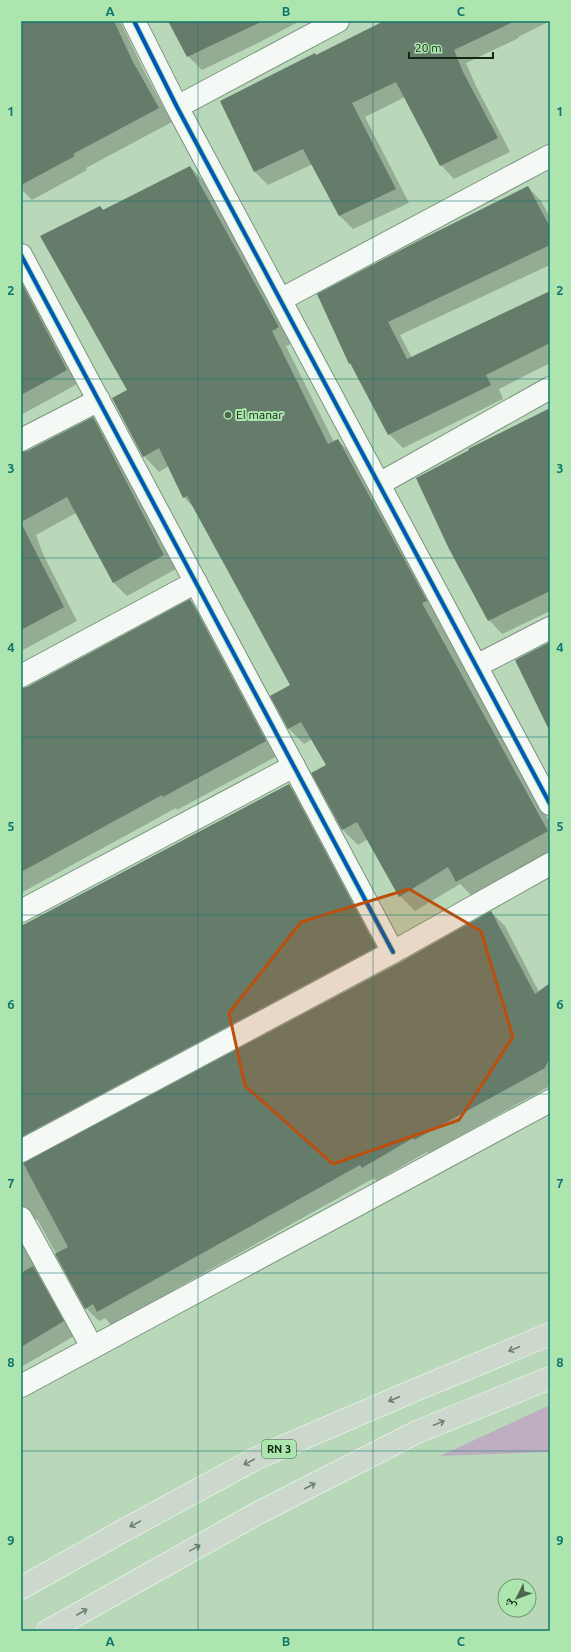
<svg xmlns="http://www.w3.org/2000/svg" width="571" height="1652" viewBox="0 0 571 1652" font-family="Ubuntu,'Noto Naskh Arabic',sans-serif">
  <rect width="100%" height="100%" fill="#b9d8ba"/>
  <path fill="#bfaec1" d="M 550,1405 L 550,1452 L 440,1456 Z"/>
  <path fill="#0003" d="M 21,21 L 120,21 L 146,75 L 172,122 L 86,168 L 87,170 L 32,200 L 21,189 Z
    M 169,21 L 300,21 L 258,43 L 202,70 L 188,56 Z
    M 386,21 L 550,21 L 518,37 L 519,38 L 466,63 L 476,86 L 510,152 L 454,179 L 441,165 L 405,97 L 365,117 L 409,203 L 353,229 L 340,216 L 313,164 L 268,185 L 255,172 L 221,102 Z
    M 190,167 L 205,182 L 293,343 L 286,346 L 334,442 L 338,440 L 353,456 L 441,616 L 437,618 L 550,823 L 550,853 L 472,896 L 460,884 L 415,911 L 400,896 L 368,839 L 358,845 L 343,830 L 313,773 L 327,766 L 312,739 L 304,744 L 289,729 L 272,696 L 292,686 L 193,507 L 184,497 L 169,466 L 159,472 L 144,456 L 129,391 L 100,207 L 104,210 Z
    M 528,187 L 541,201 L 550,217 L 550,265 L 400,335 L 412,358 L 550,292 L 550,363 L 499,389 L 503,399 L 403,448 L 389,434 L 353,366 L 318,295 Z
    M 21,269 L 79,383 L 21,415 Z
    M 550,408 L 550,611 L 502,634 L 489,620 Z
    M 93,418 L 107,432 L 176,569 L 127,596 L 113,582 L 76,513 L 36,535 L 43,554 L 77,621 L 21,651 L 21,453 L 27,452 Z
    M 190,600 L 204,614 L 279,755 L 177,810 L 176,808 L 21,893 L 21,689 L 27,688 Z
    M 289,785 L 303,799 L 389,961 L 21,1158 L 21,927 Z
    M 491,912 L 505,926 L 539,992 L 550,984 L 550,1086 L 429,1153 L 427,1152 L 376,1181 L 374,1178 L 111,1325 L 105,1318 L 99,1321 L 86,1308 L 37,1219 L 28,1221 L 76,1335 L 21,1367 L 21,1164 L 27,1163 L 399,964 Z"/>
  <path fill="#657c6b" d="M 21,21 L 114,21 L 132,60 L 159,108 L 73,154 L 75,156 L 21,185 Z
    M 168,21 L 263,21 L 187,57 Z
    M 384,21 L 515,21 L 454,50 L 463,72 L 498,138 L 440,166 L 396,82 L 352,103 L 396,189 L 339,216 L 303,149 L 254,172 L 220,101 L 315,53 L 316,55 Z
    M 190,166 L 279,327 L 272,331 L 328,444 L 338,439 L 427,601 L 422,603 L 548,831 L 456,882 L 448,867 L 399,897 L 357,822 L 342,830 L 311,773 L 326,765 L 301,722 L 288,729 L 270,696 L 290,685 L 187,496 L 183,498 L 159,448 L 143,457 L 112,398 L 127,390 L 40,236 L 100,206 L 103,210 Z
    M 528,186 L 550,227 L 550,245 L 388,322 L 407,359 L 550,291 L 550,343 L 486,375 L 491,385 L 388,435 L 350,363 L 349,364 L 317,294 L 418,241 Z
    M 21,282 L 67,370 L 21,395 Z
    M 550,408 L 550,591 L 488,621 L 449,549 L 416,478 L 469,450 L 468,449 Z
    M 93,417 L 164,555 L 113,583 L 67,497 L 21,522 L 21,452 L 27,451 Z
    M 21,523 L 64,607 L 21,630 Z
    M 190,599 L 266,741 L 163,797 L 162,795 L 21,872 L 21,688 L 27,687 Z
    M 550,642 L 550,732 L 515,660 Z
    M 289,784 L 376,947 L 21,1137 L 21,926 Z
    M 491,911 L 535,994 L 550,983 L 550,1057 L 545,1068 L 414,1140 L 413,1138 L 362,1168 L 360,1165 L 97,1312 L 93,1304 L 85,1309 L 55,1254 L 68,1247 L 23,1163 L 399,963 Z
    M 33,1266 L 64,1321 L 21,1347 L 21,1273 Z"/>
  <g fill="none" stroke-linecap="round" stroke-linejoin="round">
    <g stroke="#7c947e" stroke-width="24">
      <path id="minor" d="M 134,21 L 177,107 L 550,804
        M 177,107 L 338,21
        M 21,255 L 393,952
        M 280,300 L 550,156
        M 21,440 L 99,400
        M 379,484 L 550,388
        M 476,666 L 550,628
        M 21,676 L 196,582
        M 21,911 L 294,766
        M 21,1151 L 393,952 L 550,864
        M 21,1218 L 92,1347
        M 21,1386 L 550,1101"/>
    </g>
    <g stroke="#e0ede0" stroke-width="24">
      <path id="highway" d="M 21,1588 L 128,1528 L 257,1458 L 413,1391 L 550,1334
        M 48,1631 L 258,1513 L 417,1432 L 550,1378"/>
    </g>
    <use href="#minor" stroke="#f4f9f5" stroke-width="22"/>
    <use href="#highway" stroke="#cbd8cb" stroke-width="22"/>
    <g stroke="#ace5ae" stroke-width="6">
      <path id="cycleway" d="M 134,21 L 177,107 L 550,804
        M 21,255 L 393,952"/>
    </g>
    <use href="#cycleway" stroke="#0057b8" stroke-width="4"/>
  </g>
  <defs><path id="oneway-shaft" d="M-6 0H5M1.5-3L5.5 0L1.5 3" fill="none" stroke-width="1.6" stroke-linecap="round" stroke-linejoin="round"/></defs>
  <g stroke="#6e806e">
    <use href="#oneway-shaft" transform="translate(514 1349) rotate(158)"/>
    <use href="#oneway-shaft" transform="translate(394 1399) rotate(157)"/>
    <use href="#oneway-shaft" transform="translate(439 1423) rotate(-22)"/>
    <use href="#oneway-shaft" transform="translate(249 1462) rotate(152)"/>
    <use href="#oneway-shaft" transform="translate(310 1486) rotate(-27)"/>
    <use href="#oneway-shaft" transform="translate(135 1524) rotate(152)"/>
    <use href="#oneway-shaft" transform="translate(195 1548) rotate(-29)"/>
    <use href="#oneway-shaft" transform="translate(82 1612) rotate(-30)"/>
  </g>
  <path fill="#bd4f0d" fill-opacity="0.2" stroke="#bd4f0d" stroke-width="3" stroke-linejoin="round" d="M 409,889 L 481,931 L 513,1037 L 459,1120 L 333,1164 L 245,1086 L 229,1013 L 301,922 Z"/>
  <path fill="none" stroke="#0f766e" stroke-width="1" stroke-opacity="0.55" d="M 198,21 L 198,1631M 373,21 L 373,1631M 21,201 L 550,201M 21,379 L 550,379M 21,558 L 550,558M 21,737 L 550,737M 21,915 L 550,915M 21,1094 L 550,1094M 21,1273 L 550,1273M 21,1451 L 550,1451"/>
  <circle fill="#4c654d" stroke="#ace5ae" stroke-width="1.5" cx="228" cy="415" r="4"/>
  <g text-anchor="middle" stroke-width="4" stroke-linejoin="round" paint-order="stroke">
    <rect fill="#ace5ae" stroke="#406041" stroke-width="1" x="262" y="1440" width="34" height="18" rx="3"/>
    <g font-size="11" font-weight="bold" fill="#112712">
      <text x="279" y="1453">RN 3</text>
    </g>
    <g font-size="12" fill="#112712" stroke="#ace5ae" text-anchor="start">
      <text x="236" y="419">El manar</text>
    </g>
  </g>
  <rect width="571" height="1652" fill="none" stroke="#ace5ae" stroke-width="44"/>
  <g transform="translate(517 1598) rotate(228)"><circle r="19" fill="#ace5ae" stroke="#6e9970"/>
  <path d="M0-3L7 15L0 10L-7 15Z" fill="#4c654d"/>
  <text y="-6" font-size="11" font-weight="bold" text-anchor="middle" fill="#112712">ش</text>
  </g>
  <path d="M409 52v6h84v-6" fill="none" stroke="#112712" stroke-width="2"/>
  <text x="415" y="52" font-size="12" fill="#112712" stroke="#ace5ae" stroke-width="3" paint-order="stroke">20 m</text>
  <rect x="22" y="22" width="527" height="1608" fill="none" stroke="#0f766e" stroke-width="1.5"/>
  <g font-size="13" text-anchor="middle" font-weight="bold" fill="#0f766e">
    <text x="110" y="16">A</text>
    <text x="286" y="16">B</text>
    <text x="461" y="16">C</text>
    <text x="11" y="116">1</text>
    <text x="560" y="116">1</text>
    <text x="11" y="295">2</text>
    <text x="560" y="295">2</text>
    <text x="11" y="473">3</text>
    <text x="560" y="473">3</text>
    <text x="11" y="652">4</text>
    <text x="560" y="652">4</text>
    <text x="11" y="831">5</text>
    <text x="560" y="831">5</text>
    <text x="11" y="1009">6</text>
    <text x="560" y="1009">6</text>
    <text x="11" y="1188">7</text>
    <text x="560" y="1188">7</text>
    <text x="11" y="1367">8</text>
    <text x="560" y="1367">8</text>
    <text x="11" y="1545">9</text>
    <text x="560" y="1545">9</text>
    <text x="110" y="1646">A</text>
    <text x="286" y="1646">B</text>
    <text x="461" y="1646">C</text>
  </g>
</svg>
